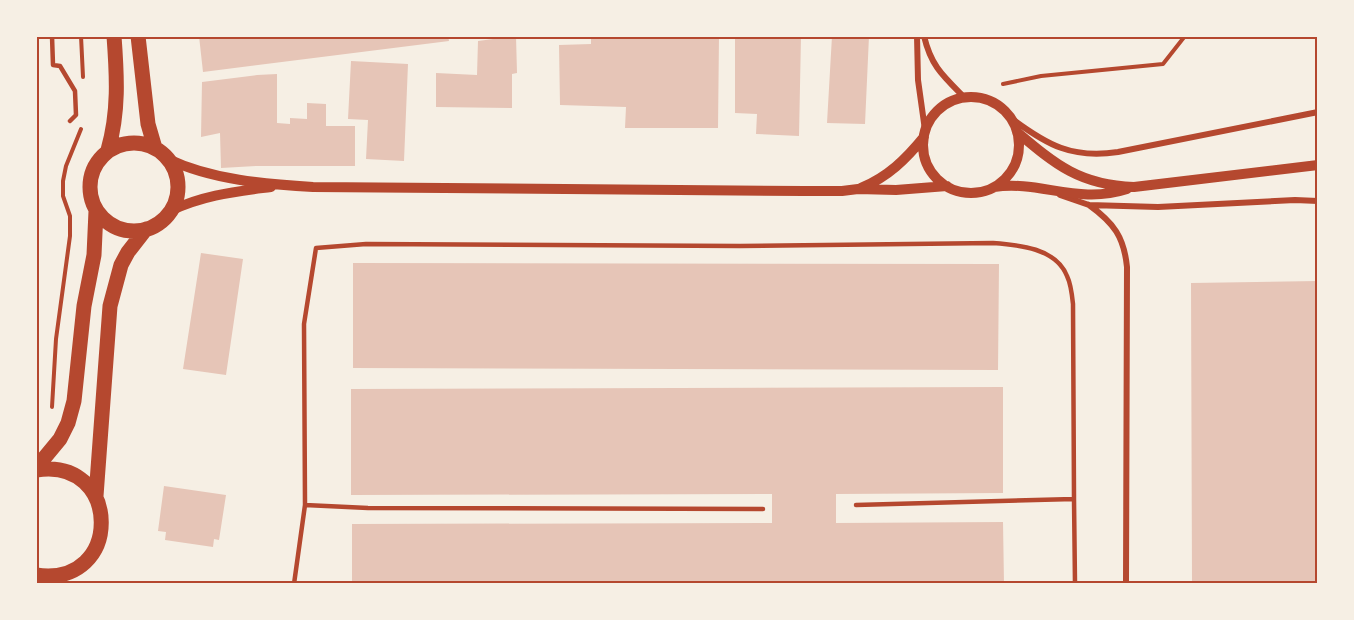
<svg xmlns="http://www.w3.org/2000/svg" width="1354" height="620" viewBox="0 0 1354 620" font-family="'Sofia Sans Condensed',sans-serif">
  <rect width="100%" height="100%" fill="#f6efe4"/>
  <path fill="#e6c5b7" d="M 199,36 L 448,36 L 449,41 L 203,72 Z
    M 516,36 L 517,73 L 512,74 L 512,108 L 436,107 L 436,73 L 477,75 L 478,41 Z
    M 591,36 L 719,36 L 718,128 L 625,128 L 626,107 L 560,105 L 559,45 L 591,44 Z
    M 735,36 L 801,36 L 799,136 L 756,134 L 757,114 L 735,113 Z
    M 832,36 L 869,36 L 865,124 L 827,123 Z
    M 351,61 L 408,64 L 404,161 L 366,159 L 368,120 L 348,119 Z
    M 277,74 L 277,123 L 290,124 L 290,118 L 307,119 L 307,103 L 326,104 L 326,126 L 355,126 L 355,166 L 256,166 L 221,168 L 220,133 L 201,137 L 202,82 L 257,75 Z
    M 201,253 L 243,259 L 226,375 L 183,369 Z
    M 353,263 L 999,264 L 998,370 L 353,368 Z
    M 1318,281 L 1318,584 L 1192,584 L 1191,283 Z
    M 1003,387 L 1003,493 L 836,494 L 836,523 L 1003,522 L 1004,584 L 352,584 L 352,524 L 772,523 L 772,494 L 351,495 L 351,389 Z
    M 164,486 L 226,495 L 219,540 L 214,539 L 213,547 L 165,540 L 166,532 L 158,531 Z"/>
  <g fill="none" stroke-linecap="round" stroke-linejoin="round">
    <path stroke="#b5482f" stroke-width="4" d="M 81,36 L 83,77
      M 1003,84 L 1041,76 L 1163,64 L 1185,36
      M 52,407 L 56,339 L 70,236 L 70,216 L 63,196 L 63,181 L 66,166 L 81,129"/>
    <path stroke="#b5482f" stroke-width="4.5" d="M 52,36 L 53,65 L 60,66 L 75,91 L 76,115 L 70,121
      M 856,505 L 1074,499 L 1075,584
      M 763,509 L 368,508 L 305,505 L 304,324 L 316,248 L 366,244 L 740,246 L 993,243 C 1019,245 1056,248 1067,276 C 1071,284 1072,294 1073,304 L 1074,499
      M 294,584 L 305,505"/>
    <path stroke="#b5482f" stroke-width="6" d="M 917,36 L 918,80 L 925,130
      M 924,36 C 931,66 943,76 964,97
      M 1011,118 C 1047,145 1072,159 1118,152 L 1318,112
      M 1060,195 L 1089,205 L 1158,207 L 1295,200 L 1318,201
      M 1089,205 C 1114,223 1124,237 1127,267 L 1126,584"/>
    <path stroke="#b5482f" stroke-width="10" d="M923 145a48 48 0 1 1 96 0a48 48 0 1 1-96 0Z
      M 1017,132 C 1056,165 1080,185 1134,187 L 1318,165
      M 168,159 C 212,180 265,184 313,187 L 804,191 L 842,191 L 858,189 L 896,190 L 947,186
      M 994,187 C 1040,180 1078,205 1127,189
      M 861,188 C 888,177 906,159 924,137
      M 170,211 C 204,195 234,192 271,187"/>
    <path stroke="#b5482f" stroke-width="15" d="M 138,36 L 148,124 L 155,148
      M90 187a44 44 0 1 1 88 0a44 44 0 1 1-88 0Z
      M 108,150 C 119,112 117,76 114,36
      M 36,468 L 60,439 L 68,423 L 74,401 L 84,306 L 94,255 L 96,211
      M 36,470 C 122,456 124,588 36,575
      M 96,496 L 110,306 L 121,265 L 128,252 L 146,229"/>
  </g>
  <rect width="1354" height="620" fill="none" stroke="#f6efe4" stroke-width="75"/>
  <rect x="38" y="38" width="1278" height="544" fill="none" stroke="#b5482f" stroke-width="2"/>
</svg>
